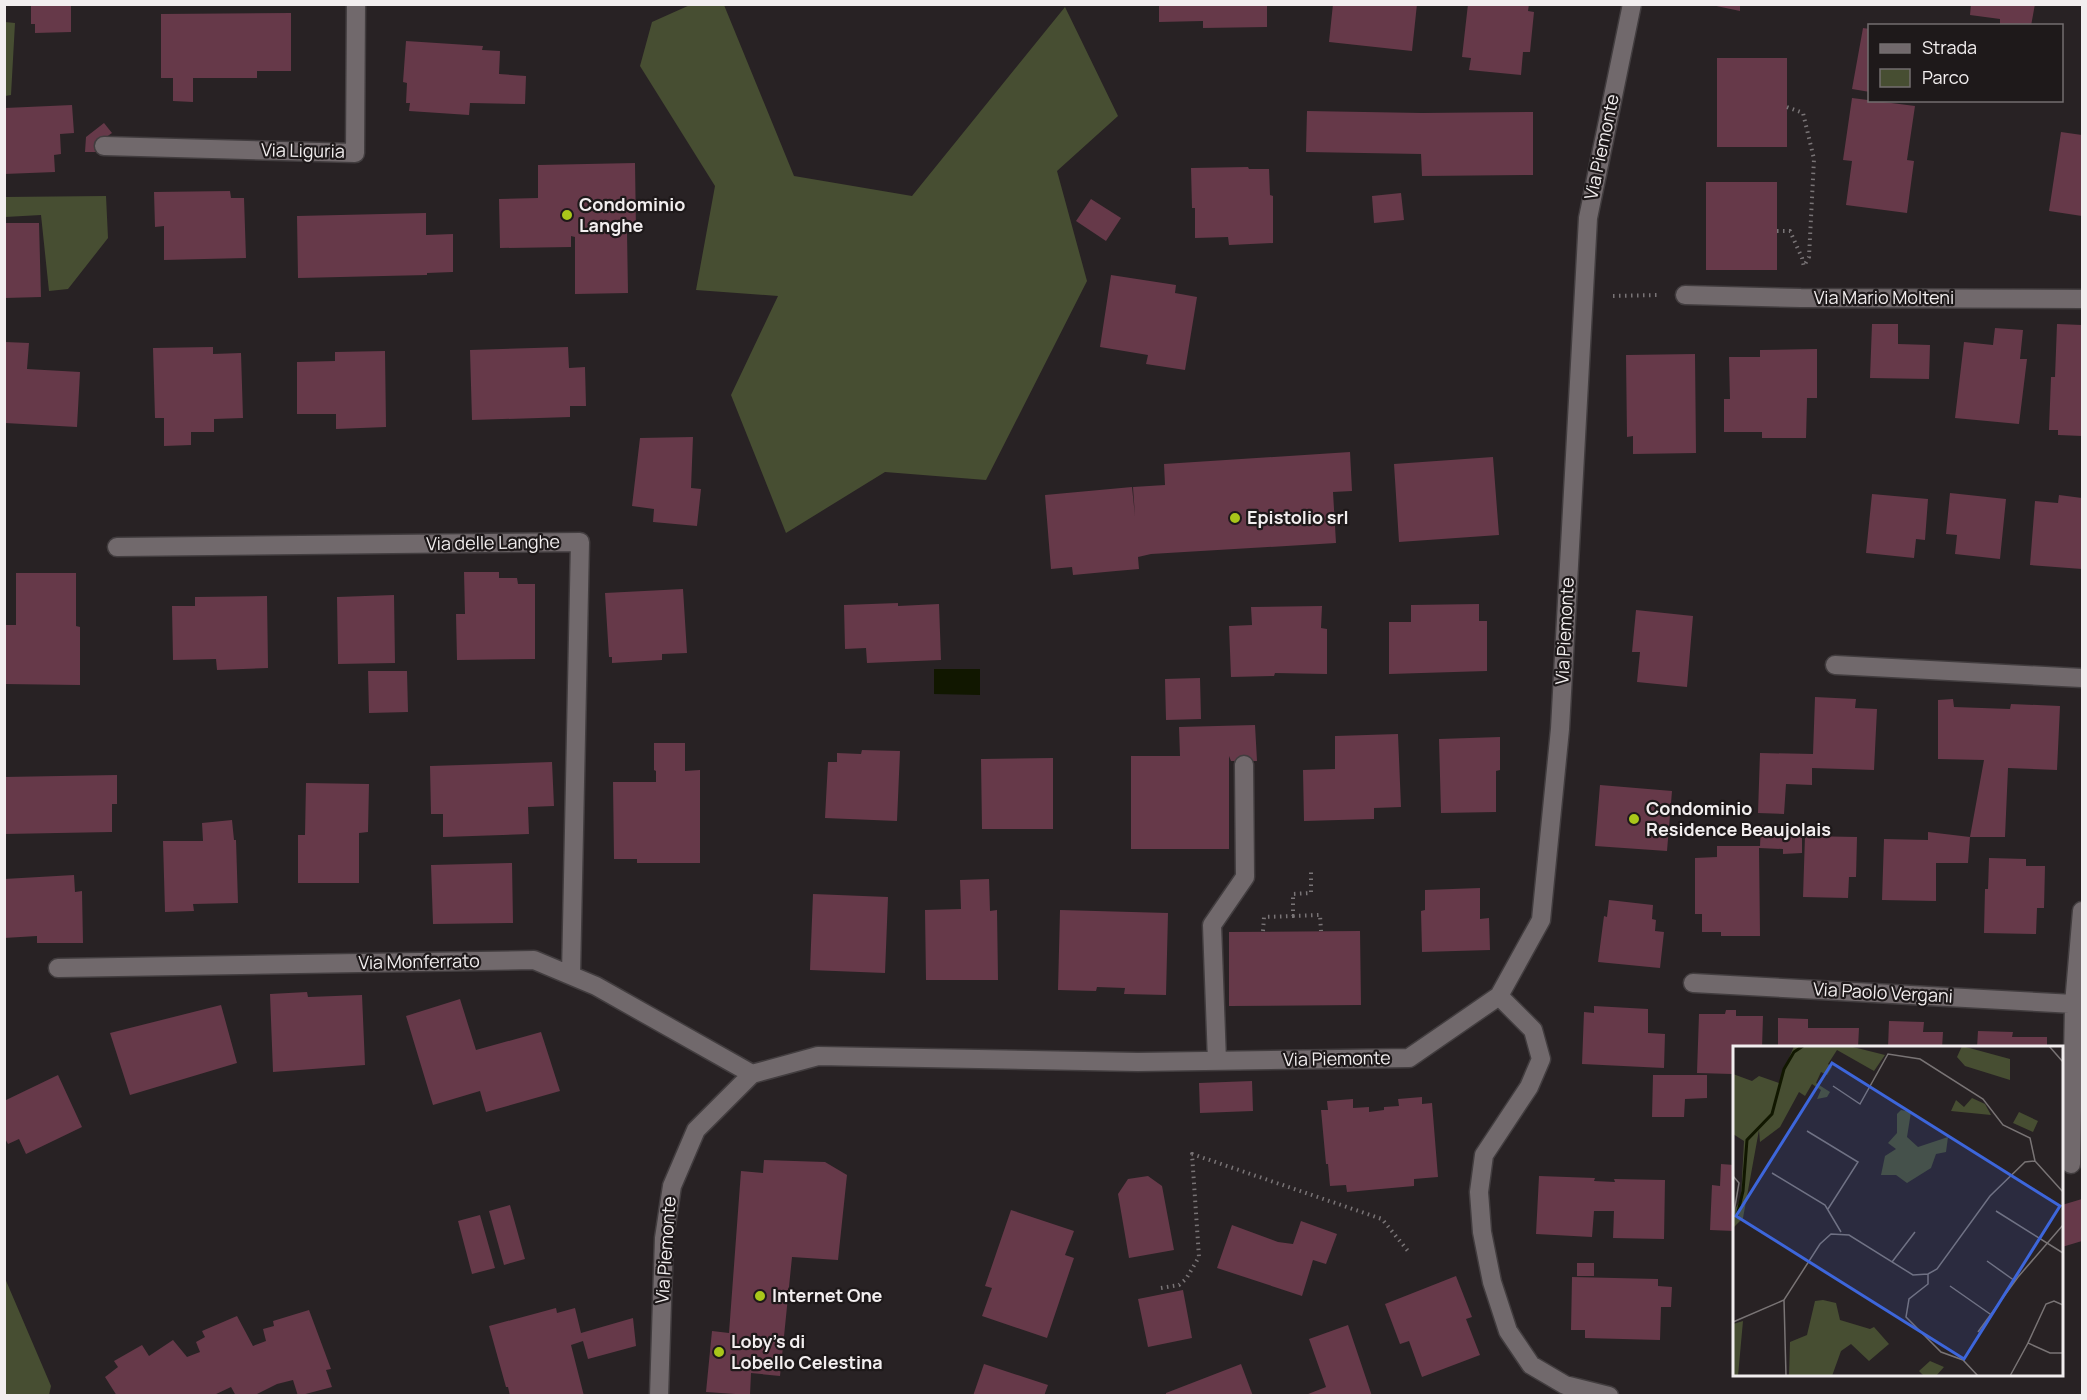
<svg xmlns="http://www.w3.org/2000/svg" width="2087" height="1400" viewBox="0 0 2087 1400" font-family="Manrope,sans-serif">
  <rect width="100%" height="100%" fill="#282224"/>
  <path fill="#474e32" d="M 690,5 L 724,5 L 794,176 L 912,196 L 1065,7 L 1118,116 L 1057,171 L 1087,281 L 986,480 L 885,472 L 786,533 L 731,395 L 778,296 L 696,290 L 715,186 L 640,66 L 652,22 Z
    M 5,22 L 15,23 L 11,95 L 5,96 Z
    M 106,196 L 108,238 L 68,289 L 49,291 L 41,215 L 5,217 L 5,197 Z
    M 4,1276 L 51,1386 L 49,1395 L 5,1395 Z"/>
  <path fill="#111700" d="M 934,669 L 980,669 L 980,695 L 934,694 Z"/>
  <path fill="#663949" d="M 31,4 L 71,4 L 71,32 L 35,33 L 35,24 L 31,24 Z
    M 1159,4 L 1267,4 L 1267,27 L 1203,28 L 1203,21 L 1159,22 Z
    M 1333,4 L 1417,4 L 1412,51 L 1329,42 Z
    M 1468,4 L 1529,4 L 1528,11 L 1534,12 L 1530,52 L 1523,52 L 1521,75 L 1469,70 L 1471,58 L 1462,57 Z
    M 1707,4 L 1740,4 L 1740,11 Z
    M 1971,4 L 2035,4 L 2031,26 L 2000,24 L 2000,19 L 1970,15 Z
    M 291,13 L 291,71 L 257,71 L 257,78 L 193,78 L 193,102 L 173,101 L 173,78 L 161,78 L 161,14 Z
    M 1863,28 L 1870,29 L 1870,92 L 1852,89 Z
    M 406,41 L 483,46 L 482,50 L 500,51 L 499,74 L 526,76 L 525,104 L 470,103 L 469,115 L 409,111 L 410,103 L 406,103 L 407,83 L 403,82 Z
    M 1717,58 L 1787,58 L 1787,147 L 1717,147 Z
    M 1852,98 L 1915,106 L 1907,160 L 1914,161 L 1907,213 L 1846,205 L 1852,161 L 1843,160 Z
    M 72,105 L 74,133 L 60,134 L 61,154 L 54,155 L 55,172 L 4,174 L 5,108 Z
    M 1307,111 L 1422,113 L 1533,112 L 1533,175 L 1422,176 L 1421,154 L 1306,152 Z
    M 104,123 L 112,133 L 99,142 L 98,152 L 85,152 L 86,137 Z
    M 2061,132 L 2082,135 L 2082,216 L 2049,211 Z
    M 635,163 L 636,231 L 627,232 L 628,293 L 575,294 L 575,237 L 571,236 L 571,247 L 500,248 L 499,199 L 538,198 L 538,165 Z
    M 1248,167 L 1249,169 L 1269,169 L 1270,195 L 1273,196 L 1273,243 L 1229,245 L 1228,237 L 1195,238 L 1195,208 L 1192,208 L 1191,168 Z
    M 1706,182 L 1777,182 L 1777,270 L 1706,270 Z
    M 230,191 L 231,198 L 244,198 L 246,258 L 164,260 L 164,226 L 155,227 L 154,192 Z
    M 1401,193 L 1404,220 L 1374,223 L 1372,196 Z
    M 1091,199 L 1121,218 L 1106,241 L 1076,221 Z
    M 426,213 L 426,235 L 453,234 L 453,272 L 427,273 L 427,275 L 298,278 L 297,216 Z
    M 5,223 L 39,223 L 41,297 L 5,298 Z
    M 1111,275 L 1176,285 L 1175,293 L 1197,297 L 1185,370 L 1146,364 L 1148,355 L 1100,347 Z
    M 1872,324 L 1898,324 L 1898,344 L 1930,345 L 1929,379 L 1870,378 Z
    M 2057,324 L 2082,325 L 2082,436 L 2058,435 L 2058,430 L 2049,430 L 2051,377 L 2055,377 Z
    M 1995,328 L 2023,330 L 2020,359 L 2027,359 L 2019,424 L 1955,418 L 1964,342 L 1993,345 Z
    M 5,342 L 29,343 L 27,369 L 80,372 L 77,427 L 5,423 Z
    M 213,347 L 213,354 L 241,353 L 243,418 L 214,419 L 214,432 L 191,432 L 191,445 L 164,446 L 164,418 L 155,418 L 153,348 Z
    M 568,347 L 569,368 L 585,367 L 586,406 L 570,406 L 570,417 L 472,420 L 470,350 Z
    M 1817,349 L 1817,398 L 1807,398 L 1806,438 L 1762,438 L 1762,432 L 1724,432 L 1724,399 L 1730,399 L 1729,357 L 1760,357 L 1760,350 Z
    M 385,351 L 386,427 L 336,429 L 336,414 L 297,414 L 297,362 L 335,361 L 335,352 Z
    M 1695,354 L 1696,453 L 1633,454 L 1633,436 L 1627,437 L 1626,355 Z
    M 693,437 L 691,488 L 701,489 L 697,526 L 653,522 L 654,509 L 632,506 L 640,438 Z
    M 1350,452 L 1352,491 L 1333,492 L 1336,543 L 1151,554 L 1138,557 L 1139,569 L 1116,571 L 1073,575 L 1072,567 L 1051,569 L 1045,495 L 1132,487 L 1135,516 L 1133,487 L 1165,485 L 1164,464 Z
    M 1493,457 L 1499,535 L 1399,542 L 1394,464 Z
    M 1950,493 L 2006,499 L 2000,559 L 1955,554 L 1957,535 L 1946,534 Z
    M 1872,494 L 1928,499 L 1925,540 L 1916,539 L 1914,558 L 1866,553 Z
    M 2059,495 L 2082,498 L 2082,569 L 2030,565 L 2035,501 L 2058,503 Z
    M 464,572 L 499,572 L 499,578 L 517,578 L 518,584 L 535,584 L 535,659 L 457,660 L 456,614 L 465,614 Z
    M 16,573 L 76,573 L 76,626 L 80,627 L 80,685 L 4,684 L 4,625 L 16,625 Z
    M 683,589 L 687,653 L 662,654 L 662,660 L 612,663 L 612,657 L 609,657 L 605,593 Z
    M 394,595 L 395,663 L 338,664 L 337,597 Z
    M 267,596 L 268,668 L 217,670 L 216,659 L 173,660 L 172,606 L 195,606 L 195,597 Z
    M 898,603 L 898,606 L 939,604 L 941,660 L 867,663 L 866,648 L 845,649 L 844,605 Z
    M 1479,604 L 1479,621 L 1487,621 L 1487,671 L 1389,674 L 1389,622 L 1411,622 L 1411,605 Z
    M 1322,606 L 1321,628 L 1327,629 L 1327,674 L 1275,673 L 1274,676 L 1231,677 L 1229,626 L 1252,625 L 1251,607 Z
    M 1636,610 L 1693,616 L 1687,687 L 1637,682 L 1640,652 L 1632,652 Z
    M 368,671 L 407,671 L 408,712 L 369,713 Z
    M 1200,678 L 1201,719 L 1166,720 L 1165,679 Z
    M 1815,697 L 1856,699 L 1855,708 L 1877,709 L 1874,770 L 1812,768 L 1812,785 L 1786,784 L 1784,814 L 1758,813 L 1760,753 L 1813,754 Z
    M 1953,699 L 1954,707 L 2010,709 L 2011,704 L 2060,706 L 2057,770 L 2008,768 L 2005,837 L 1970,837 L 1984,760 L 1938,759 L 1938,700 Z
    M 1255,725 L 1257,761 L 1231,761 L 1229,756 L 1229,849 L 1131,849 L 1131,756 L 1180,756 L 1179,727 Z
    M 1398,734 L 1401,807 L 1374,808 L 1374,819 L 1304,821 L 1303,770 L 1335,769 L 1335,736 Z
    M 1500,737 L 1500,770 L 1496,771 L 1496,812 L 1441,813 L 1439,739 Z
    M 654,743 L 685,743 L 685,771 L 700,770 L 700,863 L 637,863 L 637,859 L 614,859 L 613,782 L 656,782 L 656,771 L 654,770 Z
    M 862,750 L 900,751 L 897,821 L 825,818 L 828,762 L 837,762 L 837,753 L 861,754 Z
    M 1053,758 L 1053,829 L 982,829 L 981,759 Z
    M 552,762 L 554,806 L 528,807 L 529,834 L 443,837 L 443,814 L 431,814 L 430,766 Z
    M 117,775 L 117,804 L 112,804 L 112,832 L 4,834 L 4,777 Z
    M 306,783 L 369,784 L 368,832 L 359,833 L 359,883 L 298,883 L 298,835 L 305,835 Z
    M 1600,785 L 1672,791 L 1667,851 L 1595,846 Z
    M 232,820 L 234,840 L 236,840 L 238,903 L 193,904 L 194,911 L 165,912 L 163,841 L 203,841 L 202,823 Z
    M 1761,825 L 1802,826 L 1802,853 L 1783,854 L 1783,849 L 1759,848 L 1760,936 L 1721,936 L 1721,932 L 1702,932 L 1702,914 L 1695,914 L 1695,858 L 1717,857 L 1717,846 L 1760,846 Z
    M 1928,832 L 1970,837 L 1968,863 L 1936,863 L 1936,901 L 1882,900 L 1884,839 L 1928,840 Z
    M 1805,836 L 1857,837 L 1856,877 L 1849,877 L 1848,898 L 1803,897 Z
    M 1989,858 L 2026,859 L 2026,866 L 2045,866 L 2044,908 L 2037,908 L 2036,934 L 1984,933 L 1985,889 L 1988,889 Z
    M 512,863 L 513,923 L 433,924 L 431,865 Z
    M 74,875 L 75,892 L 82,891 L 83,943 L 37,943 L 37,936 L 4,938 L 4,879 Z
    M 989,879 L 990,911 L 997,910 L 998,980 L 926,980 L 925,910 L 961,909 L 960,880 Z
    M 1480,888 L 1480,919 L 1489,918 L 1490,950 L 1422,952 L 1421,911 L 1425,910 L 1425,890 Z
    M 813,894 L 888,897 L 885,973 L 810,970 Z
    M 1609,900 L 1653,905 L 1652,919 L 1656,920 L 1655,931 L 1664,932 L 1660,968 L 1598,962 L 1604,916 L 1607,917 Z
    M 1060,910 L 1168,913 L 1166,995 L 1124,994 L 1125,988 L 1097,987 L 1096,991 L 1058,990 Z
    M 1360,931 L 1361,1005 L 1229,1006 L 1229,932 Z
    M 307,992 L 308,997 L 362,995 L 365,1065 L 273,1072 L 270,994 Z
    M 460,999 L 476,1050 L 541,1032 L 560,1091 L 486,1112 L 480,1091 L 433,1105 L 406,1016 Z
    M 221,1005 L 237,1063 L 130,1095 L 110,1033 Z
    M 1594,1006 L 1648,1009 L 1648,1033 L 1665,1034 L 1664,1068 L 1582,1064 L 1584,1012 L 1594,1013 Z
    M 1726,1010 L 1736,1010 L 1736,1016 L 1763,1016 L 1762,1048 L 1734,1048 L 1734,1091 L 1732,1091 L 1732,1074 L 1697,1073 L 1699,1014 L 1725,1014 Z
    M 1778,1018 L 1808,1019 L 1808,1028 L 1859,1028 L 1858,1048 L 1778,1048 Z
    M 1889,1021 L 1924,1022 L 1923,1032 L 1943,1032 L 1942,1048 L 1888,1048 Z
    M 1978,1031 L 2013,1032 L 2012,1037 L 2047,1037 L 2047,1048 L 1977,1048 Z
    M 58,1075 L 82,1127 L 26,1154 L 19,1139 L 8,1144 L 4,1137 L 4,1101 Z
    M 1653,1075 L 1707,1075 L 1707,1098 L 1685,1099 L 1684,1117 L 1652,1117 Z
    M 1252,1081 L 1253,1111 L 1200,1113 L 1199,1083 Z
    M 1422,1097 L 1422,1104 L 1432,1103 L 1438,1177 L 1414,1179 L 1414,1186 L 1347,1192 L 1346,1185 L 1330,1186 L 1328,1164 L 1326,1164 L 1321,1110 L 1328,1110 L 1327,1101 L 1353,1099 L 1353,1108 L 1369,1107 L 1369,1112 L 1384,1110 L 1384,1107 L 1399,1106 L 1398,1099 Z
    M 764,1160 L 825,1162 L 847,1175 L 838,1260 L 792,1257 L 780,1376 L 751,1373 L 750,1395 L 706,1392 L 712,1331 L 729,1333 L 741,1171 L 763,1173 Z
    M 1721,1164 L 1734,1165 L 1734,1231 L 1710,1230 L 1712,1185 L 1720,1186 Z
    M 1148,1176 L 1162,1186 L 1174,1250 L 1129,1258 L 1118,1194 L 1128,1179 Z
    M 1539,1176 L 1595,1178 L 1594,1181 L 1615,1182 L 1614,1179 L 1665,1180 L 1664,1239 L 1613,1238 L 1614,1211 L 1594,1211 L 1592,1237 L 1536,1234 Z
    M 2082,1199 L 2082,1241 L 2062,1247 L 2062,1205 Z
    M 510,1205 L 525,1259 L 504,1265 L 489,1211 Z
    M 1011,1210 L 1074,1231 L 1065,1255 L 1074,1258 L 1047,1338 L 982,1316 L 992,1288 L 985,1286 Z
    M 480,1215 L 495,1268 L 472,1274 L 458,1221 Z
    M 1301,1221 L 1337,1234 L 1326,1264 L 1313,1260 L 1302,1296 L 1217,1268 L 1232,1225 L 1278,1242 L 1293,1244 Z
    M 1577,1263 L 1594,1263 L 1594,1276 L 1577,1276 Z
    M 1456,1276 L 1472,1317 L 1466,1319 L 1480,1355 L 1422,1377 L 1409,1341 L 1400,1344 L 1385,1304 Z
    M 1572,1277 L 1658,1279 L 1658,1286 L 1672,1287 L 1671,1307 L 1661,1307 L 1660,1340 L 1585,1338 L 1585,1330 L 1571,1330 Z
    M 1183,1290 L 1192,1338 L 1148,1347 L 1138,1299 Z
    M 556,1308 L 557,1313 L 575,1308 L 581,1333 L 633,1318 L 636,1346 L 588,1359 L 583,1341 L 571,1345 L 584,1396 L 510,1396 L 508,1387 L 506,1387 L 489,1326 Z
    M 309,1310 L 331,1369 L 326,1370 L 332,1387 L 298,1396 L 293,1380 L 277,1384 L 253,1396 L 236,1396 L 231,1387 L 212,1396 L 117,1396 L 105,1377 L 118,1367 L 114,1361 L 142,1345 L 149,1356 L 173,1340 L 187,1357 L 200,1352 L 196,1342 L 205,1337 L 202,1331 L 237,1316 L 253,1346 L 266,1341 L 263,1329 L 274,1326 L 273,1321 Z
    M 1348,1325 L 1372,1396 L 1303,1396 L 1326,1387 L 1309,1339 Z
    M 984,1364 L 1048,1385 L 1044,1396 L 973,1396 Z
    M 1241,1364 L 1253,1396 L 1166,1396 L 1166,1393 Z"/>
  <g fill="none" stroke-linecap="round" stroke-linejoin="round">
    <g stroke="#423d3f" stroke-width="21">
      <path id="minor" d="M 104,146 L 355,153 L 356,4
        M 1685,295 L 1801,298 L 2082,299
        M 117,547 L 580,542 L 571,975
        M 1835,665 L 2082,678
        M 58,968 L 534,960 L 596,986 L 752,1074
        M 1693,983 L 2074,1004
        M 1499,996 L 1533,1030 L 1541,1059 L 1529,1087 L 1484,1155 L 1479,1192 L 1482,1232 L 1492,1282 L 1508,1331 L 1531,1365 L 1565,1385 L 1609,1396
        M 1217,1061 L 1212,925 L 1245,877 L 1244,765
        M 2071,1164 L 2074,1004 L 2082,911
        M 659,1396 L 664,1238 L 672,1186 L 696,1130 L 752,1074 L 818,1056 L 1138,1062 L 1409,1058 L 1499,996 L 1541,920 L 1560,729 L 1588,218 L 1632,4"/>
    </g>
    <path stroke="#797476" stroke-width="4" stroke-dasharray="1.5 4.5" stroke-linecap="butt" d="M 1787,107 L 1803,113 L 1814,159 L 1809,257 L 1804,266
      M 1777,231 L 1790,231 L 1802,258 L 1804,267
      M 1613,296 L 1660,295
      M 1293,916 L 1320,915 L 1321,931
      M 1263,931 L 1264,917 L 1293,916 L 1293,894 L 1311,893 L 1311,869
      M 1161,1288 L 1179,1285 L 1186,1279 L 1199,1257 L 1192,1154 L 1382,1219 L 1408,1251"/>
    <use href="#minor" stroke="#71696c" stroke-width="18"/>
  </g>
  <g fill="#a9c71a" stroke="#1e191a" stroke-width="2">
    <circle cx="567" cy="215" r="6"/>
    <circle cx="1235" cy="518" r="6"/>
    <circle cx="1634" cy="819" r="6"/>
    <circle cx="760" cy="1296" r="6"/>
    <circle cx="719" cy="1352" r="6"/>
  </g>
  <g text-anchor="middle" stroke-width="4.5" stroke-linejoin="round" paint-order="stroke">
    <g font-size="18" fill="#f2eeef" stroke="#1e191a">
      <text transform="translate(1602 147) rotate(-78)" y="6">Via Piemonte</text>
      <text transform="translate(303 151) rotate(1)" y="6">Via Liguria</text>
      <text x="1884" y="304">Via Mario Molteni</text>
      <text transform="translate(493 543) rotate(-1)" y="6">Via delle Langhe</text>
      <text transform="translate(1565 631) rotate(-87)" y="6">Via Piemonte</text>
      <text transform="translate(419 962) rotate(-1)" y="6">Via Monferrato</text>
      <text transform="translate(1883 993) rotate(3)" y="6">Via Paolo Vergani</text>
      <text transform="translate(1337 1059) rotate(-1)" y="6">Via Piemonte</text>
      <text transform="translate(666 1250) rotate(-86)" y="6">Via Piemonte</text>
    </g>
    <g font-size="18" font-weight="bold" fill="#f2eeef" stroke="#1e191a" text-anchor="start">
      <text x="579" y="211">Condominio<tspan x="579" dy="21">Langhe</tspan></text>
      <text x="1247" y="524">Epistolio srl</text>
      <text x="1646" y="815">Condominio<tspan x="1646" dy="21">Residence Beaujolais</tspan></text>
      <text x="772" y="1302">Internet One</text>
      <text x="731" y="1348">Loby's di<tspan x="731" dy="21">Lobello Celestina</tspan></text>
    </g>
  </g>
  <g transform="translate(1733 1046)">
    <rect width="330" height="330" fill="#282224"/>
    <path d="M 61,0 L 116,0 L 152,9 L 141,25 L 104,4 L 95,18 L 99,21 L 94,29 L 88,26 L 83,37 L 97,46 L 94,51 L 84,53 L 88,44 L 79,38 L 72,50 L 66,46 L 47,81 L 27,96 L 26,84 L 10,172 L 0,182 L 0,167 L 8,153 L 11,95 L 0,88 L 0,28 L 19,35 L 26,30 L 46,37 ZM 229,0 L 277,13 L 277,34 L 232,20 L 224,11 ZM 239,52 L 252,58 L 258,69 L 218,65 L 223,54 L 231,61 ZM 168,64 L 178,66 L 174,91 L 185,101 L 215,91 L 213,106 L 203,108 L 198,122 L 174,137 L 163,129 L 148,129 L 152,110 L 163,103 L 155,97 L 164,87 L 164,68 ZM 286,66 L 305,75 L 300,86 L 280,77 ZM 90,254 L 103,257 L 107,274 L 137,283 L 141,281 L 156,298 L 136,315 L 118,298 L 108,305 L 99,330 L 56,330 L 57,296 L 74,289 L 82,255 ZM 10,275 L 5,330 L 0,330 L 0,278 ZM 197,315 L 211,321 L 203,330 L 191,330 L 186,325 Z" fill="#474e32"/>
    <path fill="none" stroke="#111700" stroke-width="3" d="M 4,170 L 10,145 L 14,94 L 39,68 L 51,23 L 61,6 L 70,0"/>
    <path fill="none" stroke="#797475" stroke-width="1.5" d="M 316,0 L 330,16M 100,40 L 127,58 L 155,8 L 187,13 L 250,53 L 270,79 L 297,92 L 302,115M 74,85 L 125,116 L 95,163M 39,127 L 92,159 L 108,186M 0,130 L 6,137 L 0,172M 263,165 L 330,207M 254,215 L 282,235M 159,216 L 182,186M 195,228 L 195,238 L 176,253 L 173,271 L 208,306 L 230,314 L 245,330M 217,240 L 257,268M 51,254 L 53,330M 330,259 L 321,255 L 313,258 L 295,297 L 317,307 L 330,307M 0,276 L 51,254 L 87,198 L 98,188 L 116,189 L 180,229 L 195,228 L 204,223 L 257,150 L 292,116 L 302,115 L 330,146M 245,286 L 285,231 L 330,179M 277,330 L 295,297"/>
    <path fill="#3d66db" fill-opacity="0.15" stroke="#3d66db" stroke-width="3" d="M 99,17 L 327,160 L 231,313 L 3,170 Z"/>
    <rect width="330" height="330" fill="none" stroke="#f2eeef" stroke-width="3"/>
  </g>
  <rect width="2087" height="1400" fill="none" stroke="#f2eeef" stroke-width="12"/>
  <rect x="1868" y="24" width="195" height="78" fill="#1e191a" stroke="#736e6f" stroke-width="1.5"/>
  <rect x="1880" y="44" width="30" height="9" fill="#71696c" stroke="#736e6f" stroke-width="1.5"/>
  <text x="1922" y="54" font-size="18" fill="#f2eeef">Strada</text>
  <rect x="1880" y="69" width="30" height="18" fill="#474e32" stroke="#736e6f" stroke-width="1.5"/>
  <text x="1922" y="84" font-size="18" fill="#f2eeef">Parco</text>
</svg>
